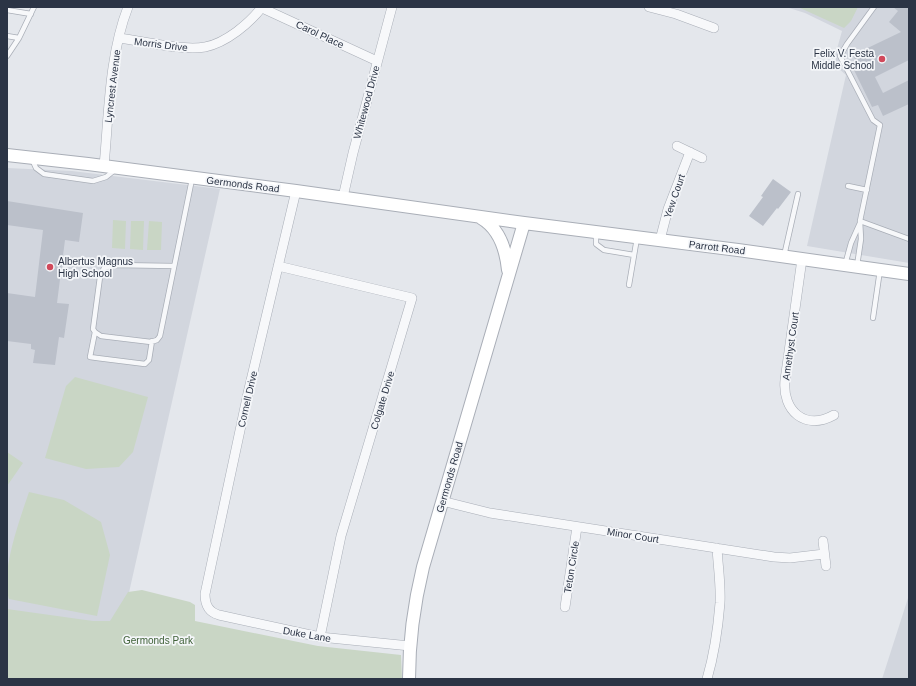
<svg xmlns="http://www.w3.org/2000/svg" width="916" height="686" viewBox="0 0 916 686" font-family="Arial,sans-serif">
  <rect width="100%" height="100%" fill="#e4e7ec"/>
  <path fill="#d2d6de" d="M 786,7 L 909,7 L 909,263 L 807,246 L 846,75 L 838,68 L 835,56 L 842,31 L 805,13 Z
    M 7,168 L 72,171 L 220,189 L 121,628 L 7,614 Z
    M 909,595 L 909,679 L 882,679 Z"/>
  <path fill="#c9d6c5" d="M 798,7 L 858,7 L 851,21 L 844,28 Z
    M 113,220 L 126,221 L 125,249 L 112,248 Z
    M 131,221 L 144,221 L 143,250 L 130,249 Z
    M 149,221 L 162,222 L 161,250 L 147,250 Z
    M 75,377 L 148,397 L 133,452 L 119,467 L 86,469 L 45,458 L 66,386 Z
    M 7,452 L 23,463 L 7,486 Z
    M 29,492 L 64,500 L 101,522 L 110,555 L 97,616 L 9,599 C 0,572 20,519 29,492 Z
    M 142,590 L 190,602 L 195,605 L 195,621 L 318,646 L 401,655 L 402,679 L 7,679 L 7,609 L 93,621 L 110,621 L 128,592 Z"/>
  <path fill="#bbc0ca" d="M 893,7 L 909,7 L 909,60 L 875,77 L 883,93 L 909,80 L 909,104 L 883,116 L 878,105 L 872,107 L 853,68 L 858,66 L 853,55 L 901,32 L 889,22 L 898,11 Z
    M 773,179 L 791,192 L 778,209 L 777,208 L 763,226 L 749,216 L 763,197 L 761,196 Z
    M 7,201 L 83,213 L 79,242 L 65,240 L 57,303 L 69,304 L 64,338 L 59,337 L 55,365 L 33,363 L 35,350 L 31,349 L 31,344 L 7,341 L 7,293 L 35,297 L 43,230 L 7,225 Z"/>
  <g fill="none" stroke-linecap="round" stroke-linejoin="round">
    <g stroke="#a9aeb7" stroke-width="6">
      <path id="lane" d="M 7,10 L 31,14
        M 7,36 L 19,38
        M 7,56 L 19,38 L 34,7
        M 32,159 L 36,168 L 44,174 L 93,181 L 106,177 L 116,169
        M 848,186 L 867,190
        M 860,221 L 909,239
        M 596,233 L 596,244 L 604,250 L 634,255
        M 784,256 L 798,194
        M 845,265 L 851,243 L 860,223
        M 174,266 L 113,265 L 104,268 L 100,277 L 93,329 L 95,332 L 101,336 L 151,342 L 157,340 L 160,336 L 192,179
        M 857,266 L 861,239 L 860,221 L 880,125 L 873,120 L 840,56 L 847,44 L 874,7
        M 629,285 L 637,238
        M 873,318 L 880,270
        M 95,332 L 90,357 L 97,358 L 145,364 L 149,360 L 152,341"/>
    </g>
    <g stroke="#a9aeb7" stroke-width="10">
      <path id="street" d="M 649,7 L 676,14 L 714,28
        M 262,8 L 377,61
        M 119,38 C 142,41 182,51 205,47 C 226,43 250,23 262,7
        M 677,146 L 702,158
        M 104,166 C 109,113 109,56 128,7
        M 296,191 L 248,393 L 205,594 C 205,604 208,612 219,615 L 320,637 L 410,646
        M 343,197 L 353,153 L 392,7
        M 660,240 L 668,209 L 690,152
        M 802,259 L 785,380 C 782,411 805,431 834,415
        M 278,266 L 412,298 L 341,536 L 320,637
        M 442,501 L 490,513 L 774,557 L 790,558 L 824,554
        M 823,541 L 826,566
        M 565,607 L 577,527
        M 707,679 C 714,655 718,628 720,603 C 721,585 718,566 717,548"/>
    </g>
    <g stroke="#a9aeb7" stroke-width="14">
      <path id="secondary" d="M 7,155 L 88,164 L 296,191 L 524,223 L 738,250 L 909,274
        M 481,218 C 500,229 506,250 508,270
        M 409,679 C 409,641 414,604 423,567 L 524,223"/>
    </g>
    <use href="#lane" stroke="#f7f8fa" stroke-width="4.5"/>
    <use href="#street" stroke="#f7f8fa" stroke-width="9"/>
    <use href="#secondary" stroke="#fff" stroke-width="12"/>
  </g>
  <g fill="#d1495b" stroke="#f4f6f9" stroke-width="1.5">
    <circle cx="882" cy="59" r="4"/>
    <circle cx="50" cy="267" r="4"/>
  </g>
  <g text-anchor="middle" stroke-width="3.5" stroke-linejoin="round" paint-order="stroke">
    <g font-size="10" fill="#2b3445" stroke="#f4f6f9">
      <text transform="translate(320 34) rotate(25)" y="4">Carol Place</text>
      <text transform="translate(161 44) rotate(7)" y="4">Morris Drive</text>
      <text transform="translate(112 86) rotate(-83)" y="4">Lyncrest Avenue</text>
      <text transform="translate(366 102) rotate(-75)" y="4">Whitewood Drive</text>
      <text transform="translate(243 184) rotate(7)" y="4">Germonds Road</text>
      <text transform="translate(674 196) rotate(-71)" y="4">Yew Court</text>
      <text transform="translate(717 247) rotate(7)" y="4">Parrott Road</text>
      <text transform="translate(790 346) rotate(-82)" y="4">Amethyst Court</text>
      <text transform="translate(247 399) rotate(-77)" y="4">Cornell Drive</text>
      <text transform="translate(382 400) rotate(-73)" y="4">Colgate Drive</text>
      <text transform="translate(449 477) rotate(-74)" y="4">Germonds Road</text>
      <text transform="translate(633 535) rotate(9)" y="4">Minor Court</text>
      <text transform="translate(571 567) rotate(-81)" y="4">Teton Circle</text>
      <text transform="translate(307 634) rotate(10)" y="4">Duke Lane</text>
    </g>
    <g font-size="10" fill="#2b3445" stroke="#f4f6f9" text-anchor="end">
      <text x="874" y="57">Felix V. Festa<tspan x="874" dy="12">Middle School</tspan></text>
      <text x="58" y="265" text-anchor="start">Albertus Magnus<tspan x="58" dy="12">High School</tspan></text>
    </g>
    <g font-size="10" fill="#3f6138" stroke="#f4f6f9">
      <text x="158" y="644">Germonds Park</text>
    </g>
  </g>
  <rect width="916" height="686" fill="none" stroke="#2b3445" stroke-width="16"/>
</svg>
